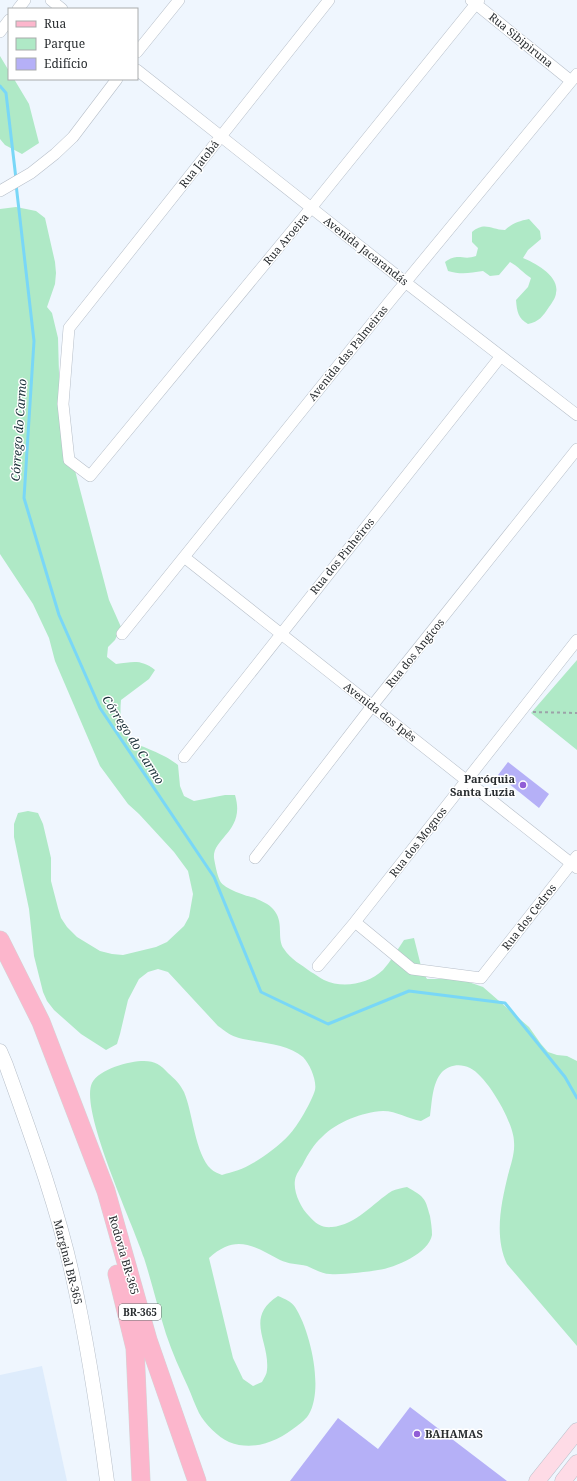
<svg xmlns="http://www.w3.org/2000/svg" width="577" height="1481" viewBox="0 0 577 1481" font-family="'Noto Serif',serif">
  <rect width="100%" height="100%" fill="#eff6fe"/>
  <path fill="#deecfc" d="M 42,1366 L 67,1481 L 0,1481 L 0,1375 Z"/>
  <path fill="#afe9c6" d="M 0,56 L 9,71 L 9,79 L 14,79 L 29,104 L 39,143 L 22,154 L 5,145 L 0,139 Z
    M 16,207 L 36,211 L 45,218 L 55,262 L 56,273 L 55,284 L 47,307 L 52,313 L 58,338 L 59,374 L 67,440 L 109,600 L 121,627 L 115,640 L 108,647 L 107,657 L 116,664 C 133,662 141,659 155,670 L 149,679 L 121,700 C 116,753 147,740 178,765 L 180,786 L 184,796 L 194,801 L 225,795 L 235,795 C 246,831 212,838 214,858 C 215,864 217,875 220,881 C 224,889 246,896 255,898 C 261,901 269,904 273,909 C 285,922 276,938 284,949 C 290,959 302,965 311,972 C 315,974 320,978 324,980 C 343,989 368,984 383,970 C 391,961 397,950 404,940 L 414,938 L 422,970 L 427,979 L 460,979 L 483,987 L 529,1027 L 541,1044 L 548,1052 L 557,1055 L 567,1056 L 577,1061 L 577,1346 L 507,1264 C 494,1236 501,1204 508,1175 C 511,1164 515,1153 514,1142 C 514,1123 487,1076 470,1068 C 460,1063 449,1065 442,1072 C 432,1083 432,1103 430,1116 L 421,1121 C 408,1119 397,1111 383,1111 C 362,1112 337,1122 322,1137 C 314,1144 308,1154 303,1164 C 300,1169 296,1174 295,1180 C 293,1192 301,1208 309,1216 C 316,1224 322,1228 332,1227 C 356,1225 373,1203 392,1191 C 396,1189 402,1188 407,1187 C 424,1197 425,1197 430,1216 C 431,1222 432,1229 432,1235 C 429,1253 395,1268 378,1270 C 366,1272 342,1275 330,1274 C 322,1274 314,1269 307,1266 C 298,1264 288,1264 280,1260 C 253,1245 235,1234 209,1258 L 233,1358 L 243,1379 L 253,1386 L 262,1382 C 264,1378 267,1374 267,1370 C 270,1341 244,1318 278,1296 C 285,1299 291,1301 295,1307 C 310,1330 324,1388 309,1414 C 307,1418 301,1423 297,1426 C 278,1441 254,1452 229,1442 C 218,1437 205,1424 199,1413 C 195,1405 192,1396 188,1387 C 180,1370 172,1352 166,1334 C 158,1309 152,1283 144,1258 C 134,1226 79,1110 92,1083 C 99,1069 129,1061 144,1061 C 155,1061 161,1065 168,1073 C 175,1079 180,1084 184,1092 C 193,1113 195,1154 211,1169 C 214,1172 218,1173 222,1175 C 232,1172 244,1169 253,1163 C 265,1156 279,1146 289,1135 C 297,1127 312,1101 315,1090 C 317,1081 310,1064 303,1057 C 287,1043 259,1043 239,1038 C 231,1036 225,1031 218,1026 L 168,972 L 158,969 L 148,972 L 139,979 L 128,1000 L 120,1034 L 117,1044 L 106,1050 L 81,1034 L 54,1010 L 47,1001 L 43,992 L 34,956 L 29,909 L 14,837 L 14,824 L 18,813 L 28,811 L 38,813 L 43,824 L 51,858 L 51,881 L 58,908 L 61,918 L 67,927 L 77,937 L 100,951 L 112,954 L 123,955 L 156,947 L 167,942 L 184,926 L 189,917 L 193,894 L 188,871 L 174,852 L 139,814 L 128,804 L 100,766 L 55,661 L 49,638 L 33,604 L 0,554 L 0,209 Z
    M 529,219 L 540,231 L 541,239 L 528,250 L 523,258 C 535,263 560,276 556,293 C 556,297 552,303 549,307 C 543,316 539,322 528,324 C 518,318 517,312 516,300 L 528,287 L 531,278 C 523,273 518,266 510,262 L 499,275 L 490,276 L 483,271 C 470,273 461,275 448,271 L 445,262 C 459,252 462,261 476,256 L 478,248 L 472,242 L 472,232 C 485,221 491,230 505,230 C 513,223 519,221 529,219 Z
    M 577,660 L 577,750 L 531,713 Z"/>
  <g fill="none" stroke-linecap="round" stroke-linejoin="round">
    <path stroke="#79d7f7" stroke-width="3" d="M 0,86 L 6,93 L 16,179
      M 16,184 L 34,341 L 24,498 L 59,615 L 100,708 L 214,877 L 261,992 L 328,1024 L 409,991 L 505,1003 L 565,1077 L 577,1098"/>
  </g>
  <path fill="#b5b0f7" d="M 508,762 L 549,794 L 539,808 L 498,775 Z
    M 410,1407 L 507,1481 L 290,1481 L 338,1418 L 378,1449 Z"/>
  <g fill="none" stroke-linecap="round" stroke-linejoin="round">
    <g stroke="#b7bfc9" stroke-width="12">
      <path id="minor" d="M 51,0 L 62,9
        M 329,0 L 69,328 L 63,404 L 69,460 L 90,476 L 311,208 L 479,0
        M 471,0 L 571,81
        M 18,9 L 25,0
        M 0,32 L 9,20
        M 137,52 L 179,0
        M 137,70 L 405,282 L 577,415
        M 0,191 L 31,173 L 55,154 L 73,137 L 117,79
        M 184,557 L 577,868
        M 122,634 L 390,301 L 577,74
        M 184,757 L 501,356
        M 255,858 L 372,706 L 577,449
        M 355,922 L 412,969 L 481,978 L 577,856
        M 318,966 L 355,922 L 577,640"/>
    </g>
    <g stroke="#b7bfc9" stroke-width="15">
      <path id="tertiary" d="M 0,1051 L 6,1065 C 31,1135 57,1205 73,1278 C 88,1345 98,1413 107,1481"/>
    </g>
    <g stroke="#b7bfc9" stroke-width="17">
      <path id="secondary" d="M 537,1481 L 577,1431
        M 563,1481 L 577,1463"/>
    </g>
    <g stroke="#d4d5d6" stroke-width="19">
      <path id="primary" d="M 0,940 L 41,1022 L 106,1191 L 148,1340 L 197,1481
        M 117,1274 L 135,1348 L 141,1481"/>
    </g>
    <path stroke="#9ca2a8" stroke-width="2" stroke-dasharray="3 3" stroke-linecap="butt" d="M 533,712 L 577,713"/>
    <use href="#minor" stroke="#fff" stroke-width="11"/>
    <use href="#tertiary" stroke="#fff" stroke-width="14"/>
    <use href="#secondary" stroke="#fedbe6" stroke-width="16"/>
    <use href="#primary" stroke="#fcb6cc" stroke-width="18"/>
  </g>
  <g fill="#915dd6" stroke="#fff" stroke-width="1.5">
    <circle cx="523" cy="785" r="4"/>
    <circle cx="417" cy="1434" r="4"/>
  </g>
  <g text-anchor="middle" stroke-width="3" stroke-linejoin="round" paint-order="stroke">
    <rect fill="#fff" stroke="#696c6e" stroke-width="1" x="119" y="1304" width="42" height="16" rx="3"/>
    <g font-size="10" font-weight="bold" fill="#292d30">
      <text x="140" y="1316">BR-365</text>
    </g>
    <g font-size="11" fill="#292d30" stroke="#fff">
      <text transform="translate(521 40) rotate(39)" y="4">Rua Sibipiruna</text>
      <text transform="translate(199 164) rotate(-52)" y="4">Rua Jatobá</text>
      <text transform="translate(286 239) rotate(-50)" y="4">Rua Aroeira</text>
      <text transform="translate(366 251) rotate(38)" y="4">Avenida Jacarandás</text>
      <text transform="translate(348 353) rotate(-51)" y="4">Avenida das Palmeiras</text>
      <text transform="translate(342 556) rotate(-51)" y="4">Rua dos Pinheiros</text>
      <text transform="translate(415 653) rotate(-51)" y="4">Rua dos Angicos</text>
      <text transform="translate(380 712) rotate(38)" y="4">Avenida dos Ipês</text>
      <text transform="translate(418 842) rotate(-52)" y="4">Rua dos Mognos</text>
      <text transform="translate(529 917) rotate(-52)" y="4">Rua dos Cedros</text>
      <text transform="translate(124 1255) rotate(74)" y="4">Rodovia BR-365</text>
      <text transform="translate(68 1262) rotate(76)" y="4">Marginal BR-365</text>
    </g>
    <g font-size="11" font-weight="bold" fill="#292d30" stroke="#fff" text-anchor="end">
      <text x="515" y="783">Paróquia<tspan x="515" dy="13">Santa Luzia</tspan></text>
      <text x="425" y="1438" text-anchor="start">BAHAMAS</text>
    </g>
    <g font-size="12" font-style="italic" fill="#192f37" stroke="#fff">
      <text transform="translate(19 430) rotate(-86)" y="4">Córrego do Carmo</text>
      <text transform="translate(133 740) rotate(57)" y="4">Córrego do Carmo</text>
    </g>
  </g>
  <rect x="8" y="8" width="130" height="72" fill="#ffffff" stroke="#a9abac"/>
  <rect x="16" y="21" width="20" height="6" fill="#fcb6cc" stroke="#a9abac"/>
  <text x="44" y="28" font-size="12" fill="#292d30">Rua</text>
  <rect x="16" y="38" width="20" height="12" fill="#afe9c6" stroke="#a9abac"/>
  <text x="44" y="48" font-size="12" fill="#292d30">Parque</text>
  <rect x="16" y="58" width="20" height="12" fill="#b5b0f7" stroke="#a9abac"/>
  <text x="44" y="68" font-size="12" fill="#292d30">Edifício</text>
</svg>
